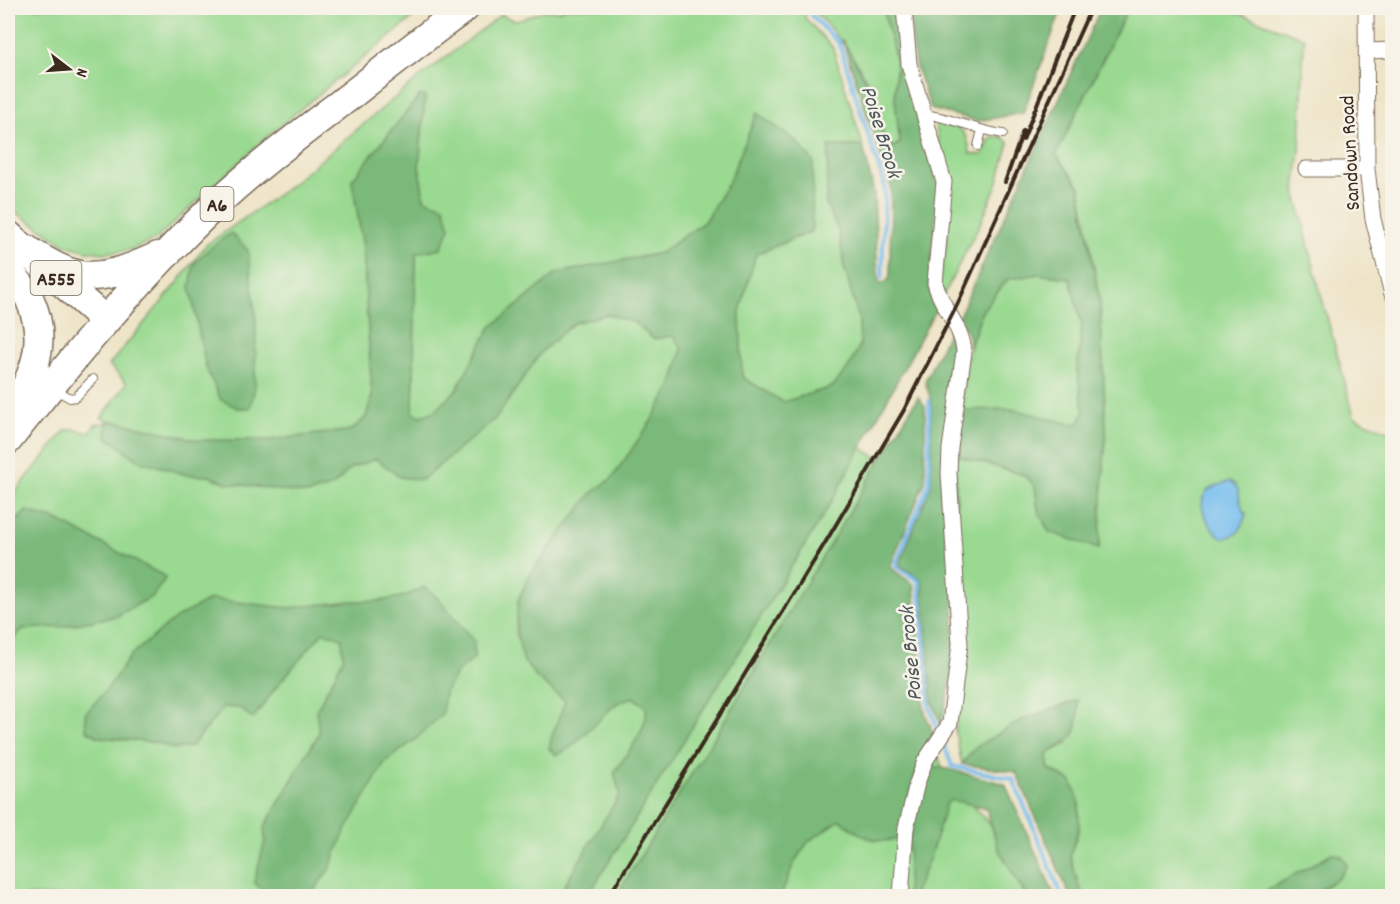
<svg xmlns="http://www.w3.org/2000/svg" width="1400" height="904" viewBox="0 0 1400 904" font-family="Dekko,sans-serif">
  <rect width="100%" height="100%" fill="#f7f3e8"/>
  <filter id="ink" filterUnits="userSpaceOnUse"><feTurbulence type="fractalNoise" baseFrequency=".0167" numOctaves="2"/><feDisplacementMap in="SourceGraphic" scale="12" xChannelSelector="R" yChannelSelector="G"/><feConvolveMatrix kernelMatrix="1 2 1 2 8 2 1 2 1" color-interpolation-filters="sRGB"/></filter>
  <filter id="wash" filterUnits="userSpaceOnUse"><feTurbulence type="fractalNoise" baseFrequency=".008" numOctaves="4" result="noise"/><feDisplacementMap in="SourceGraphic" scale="24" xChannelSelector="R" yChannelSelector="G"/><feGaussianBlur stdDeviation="1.35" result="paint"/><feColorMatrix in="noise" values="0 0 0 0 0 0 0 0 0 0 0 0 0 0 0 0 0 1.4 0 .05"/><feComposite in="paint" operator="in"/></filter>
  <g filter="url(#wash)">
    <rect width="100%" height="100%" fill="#eee4c7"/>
    <path fill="#99d990" stroke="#6a8257" stroke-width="1.5" fill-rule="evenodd" d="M 8,8 L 425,8 L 270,134 L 156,239 L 130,250 L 104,253 L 87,251 L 66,245 L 8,207 Z
      M 563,8 L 806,8 L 805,18 L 833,48 L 863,146 L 829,146 L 826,204 L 839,232 L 844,266 L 859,319 L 860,345 L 849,367 L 832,387 L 784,403 L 916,480 L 882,567 L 918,703 L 945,775 L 1056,896 L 8,896 L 8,501 L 65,431 L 73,429 L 89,433 L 95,425 L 112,421 L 101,418 L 127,383 L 109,365 L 176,285 L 206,245 L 286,189 L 415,81 L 502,14 C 516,27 529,14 545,11 C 550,10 556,11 561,11 ZM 425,97 L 419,167 L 424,199 L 416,253 L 413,413 L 420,416 L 354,428 L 366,417 L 372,396 L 363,247 L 352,180 ZM 757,113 L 812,231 L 756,254 L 661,253 L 704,222 L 728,184 Z
      M 818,8 L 883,8 L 896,61 L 895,99 L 900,143 L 893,147 C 876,133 879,105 870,86 C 855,58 839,36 817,14 Z
      M 1128,8 L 1225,8 L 1304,38 L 1300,150 L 1295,190 L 1317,280 L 1354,417 L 1392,433 L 1392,896 L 1310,896 L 1340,877 L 1332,853 L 1258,896 L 1084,896 L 1078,884 L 1070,856 L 1079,828 L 1072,782 L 1048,768 L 1047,754 L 1068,743 L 977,746 L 962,764 L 955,732 L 961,678 L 965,669 L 968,644 L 964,636 L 963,575 L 959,561 L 955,455 L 1024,475 L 1035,486 L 1038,510 L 1075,540 L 1099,549 L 1106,430 L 1100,302 L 1080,186 L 1056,155 Z
      M 935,120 C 957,123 968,130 970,153 L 982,155 L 991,137 L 1002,137 L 1009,143 L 997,184 L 981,222 L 944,294 L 938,284 L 947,240 L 948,204 Z
      M 1039,274 L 1070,278 L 1082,326 L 1077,370 L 1084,412 L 1079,424 L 1071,424 L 959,410 L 969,350 L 982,311 L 1008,279 Z"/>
    <path fill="#7ab97a" stroke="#5a724c" stroke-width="1.5" d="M 883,8 L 895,8 L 904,67 L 939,186 L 929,282 L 932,302 L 936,309 L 832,501 L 588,896 L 558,896 L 620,794 L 614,773 C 626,754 649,729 646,706 L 632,697 L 616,704 L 571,747 L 557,755 L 549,749 L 552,736 L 565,701 L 538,679 L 524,662 L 516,632 L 518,600 L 530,574 L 591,494 L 612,478 L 650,423 L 672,384 L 682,349 L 673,336 L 653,339 L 635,323 L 607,314 L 574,323 L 542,351 L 497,417 L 422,480 L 400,477 L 376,459 L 351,468 L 333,486 L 308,494 L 227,483 L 209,476 L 187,475 L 138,460 L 107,437 L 106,424 L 114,421 L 198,440 L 269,440 L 352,430 L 366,417 L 372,396 L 363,247 L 352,180 L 420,95 L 425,97 L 419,167 L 424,199 L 444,206 L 450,228 L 441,248 L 416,253 L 413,413 L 421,416 L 435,411 L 456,390 L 490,328 L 557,273 L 660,253 L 704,222 L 728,184 L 757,113 L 797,142 L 813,161 L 812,231 L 756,254 L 740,311 L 742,377 L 783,402 L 832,387 L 849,367 L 860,345 L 859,319 L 844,266 L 839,232 L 826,204 L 829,146 L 863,146 L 874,193 L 878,278 L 881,284 L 888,281 L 890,274 L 891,187 L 842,39 L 871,89 L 885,141 L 893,147 L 900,143 L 895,99 L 896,61 Z
      M 909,8 L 1062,8 L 1023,113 L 978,121 L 931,109 L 915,64 Z
      M 1101,8 L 1128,8 L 1056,155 L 1079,186 L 1100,302 L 1106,430 L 1099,549 L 1049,532 L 1038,510 L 1035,486 L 1024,475 L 955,455 L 959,410 L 1012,409 L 1071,424 L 1079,423 L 1084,412 L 1077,370 L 1082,326 L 1070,278 L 1039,274 L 1008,279 L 982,311 L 969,350 L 968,336 L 959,316 Z
      M 231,233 L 248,250 L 256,320 L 255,387 L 250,408 L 238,408 L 221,400 L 206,368 L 190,287 L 194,264 L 209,249 Z
      M 951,327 L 959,350 L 956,367 L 954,645 L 950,686 L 941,724 L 932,702 L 922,580 L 899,565 L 931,485 L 931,400 L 925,381 Z
      M 918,397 L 925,406 L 925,481 L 890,567 L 914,585 L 924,710 L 933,733 L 912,785 L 899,839 C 871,845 861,835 840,820 L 808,842 L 794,863 L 781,896 L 616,896 L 723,723 Z
      M 26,511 L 57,520 L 166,577 L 153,596 L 117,616 L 61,627 L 23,629 L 8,645 L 8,530 Z
      M 425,587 L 435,595 L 474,641 L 474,659 L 458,671 L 445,692 L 442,714 L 416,739 L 385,762 L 344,834 L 329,870 L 310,896 L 268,896 L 254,882 L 265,841 L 264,828 L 319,733 L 316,711 L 343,659 L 342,638 L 323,632 L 277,686 L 253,719 L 240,708 L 224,707 L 191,747 L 174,749 L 158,743 L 99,737 L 86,730 L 85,714 L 107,689 L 131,655 L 176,618 L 211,599 L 289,608 L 353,601 L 380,601 L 405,596 Z
      M 1078,700 C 1079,735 1077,736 1047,754 L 1048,768 L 1072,782 L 1079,801 L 1079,828 L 1070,856 L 1078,884 L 1084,896 L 1070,896 L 1016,772 L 962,764 L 977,746 L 1024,719 Z
      M 930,767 L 948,769 L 1005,784 L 1055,896 L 1026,896 L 998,848 L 986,808 L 952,800 L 946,804 L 931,855 L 913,896 L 907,896 L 909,839 Z
      M 1332,853 L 1342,856 L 1347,865 L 1340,877 L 1310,896 L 1258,896 Z"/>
    <path fill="#78bfef" stroke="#5a7486" stroke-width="1.5" d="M 1230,481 C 1244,489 1235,500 1246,514 C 1241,530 1240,536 1222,538 C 1211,529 1194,506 1207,491 C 1212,486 1223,484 1230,481 Z"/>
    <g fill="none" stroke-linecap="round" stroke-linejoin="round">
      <path stroke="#78bfef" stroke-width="4" d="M 812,8 L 811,15 L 839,43 L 885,187 L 882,277
        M 929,401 L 929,483 L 895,566 L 919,581 L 929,705 L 939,733
        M 943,742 L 952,766 L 1013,779 L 1062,896"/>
    </g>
  </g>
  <g filter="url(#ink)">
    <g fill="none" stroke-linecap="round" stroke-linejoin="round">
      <g stroke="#7a6b59" stroke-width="10">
        <path id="lane" d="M 925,114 C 952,118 976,130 1003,134
          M 978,146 L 982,130
          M 55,389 L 70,398 L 76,397 L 93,379"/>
      </g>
      <g stroke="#7a6b59" stroke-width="17">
        <path id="street" d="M 1366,8 L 1367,169 L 1373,219 L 1392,294
          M 1367,51 L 1392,50
          M 1306,169 L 1367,169
          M 901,896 L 906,828 L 917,783 L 925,761 L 950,723 L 960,644 L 949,474 L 950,448 L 964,352 C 962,325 941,308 935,283 L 944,182 L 909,64 L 904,8"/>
      </g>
      <g stroke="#7a6b59" stroke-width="31">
        <path id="highway" d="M 8,235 L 105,320
          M 24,248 C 38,256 53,267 69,272 C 98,283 132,268 158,256
          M 8,270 C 15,279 26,289 30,300 C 50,345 32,377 10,416
          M 8,440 C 72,359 137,280 212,208 C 255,167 303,132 350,96 C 388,66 426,36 465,8"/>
      </g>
      <use href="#lane" stroke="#fff" stroke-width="8"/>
      <use href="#street" stroke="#fff" stroke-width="15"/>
      <use href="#highway" stroke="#fff" stroke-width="28"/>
      <path stroke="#3b2a1e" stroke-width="4" d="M 1023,140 L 1075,8
        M 1005,182 L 1023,131
        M 609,896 L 825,543 L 904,410 L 958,303 L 1091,8"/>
    </g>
  </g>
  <g text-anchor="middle" stroke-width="5" stroke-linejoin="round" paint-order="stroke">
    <g fill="#f7f3e8" stroke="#73665b" stroke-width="1.5">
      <rect x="200.5" y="187" width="33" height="34" rx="4.5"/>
      <rect x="30.5" y="261" width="51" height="34" rx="4.5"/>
    </g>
    <g font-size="20" font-weight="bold" fill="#3b2a1e">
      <text x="217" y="211">A6</text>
      <text x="56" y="285">A555</text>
    </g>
    <g font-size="21" fill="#3b2a1e" stroke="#f7f3e8">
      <text transform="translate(1349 153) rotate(-93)" y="7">Sandown Road</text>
    </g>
    <g font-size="22" font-style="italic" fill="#4d575d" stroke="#f7f3e8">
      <text transform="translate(883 131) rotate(73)" y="8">Poise Brook</text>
      <text transform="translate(909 654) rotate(-95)" y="8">Poise Brook</text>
    </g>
  </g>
  <rect width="1400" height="904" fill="none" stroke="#f7f3e8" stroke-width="30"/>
  <g transform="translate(69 69) rotate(107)" stroke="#f7f3e8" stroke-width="4.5" paint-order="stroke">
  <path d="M0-4.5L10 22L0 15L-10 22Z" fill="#3b2a1e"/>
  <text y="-9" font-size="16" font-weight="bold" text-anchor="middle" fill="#3b2a1e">N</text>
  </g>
</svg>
